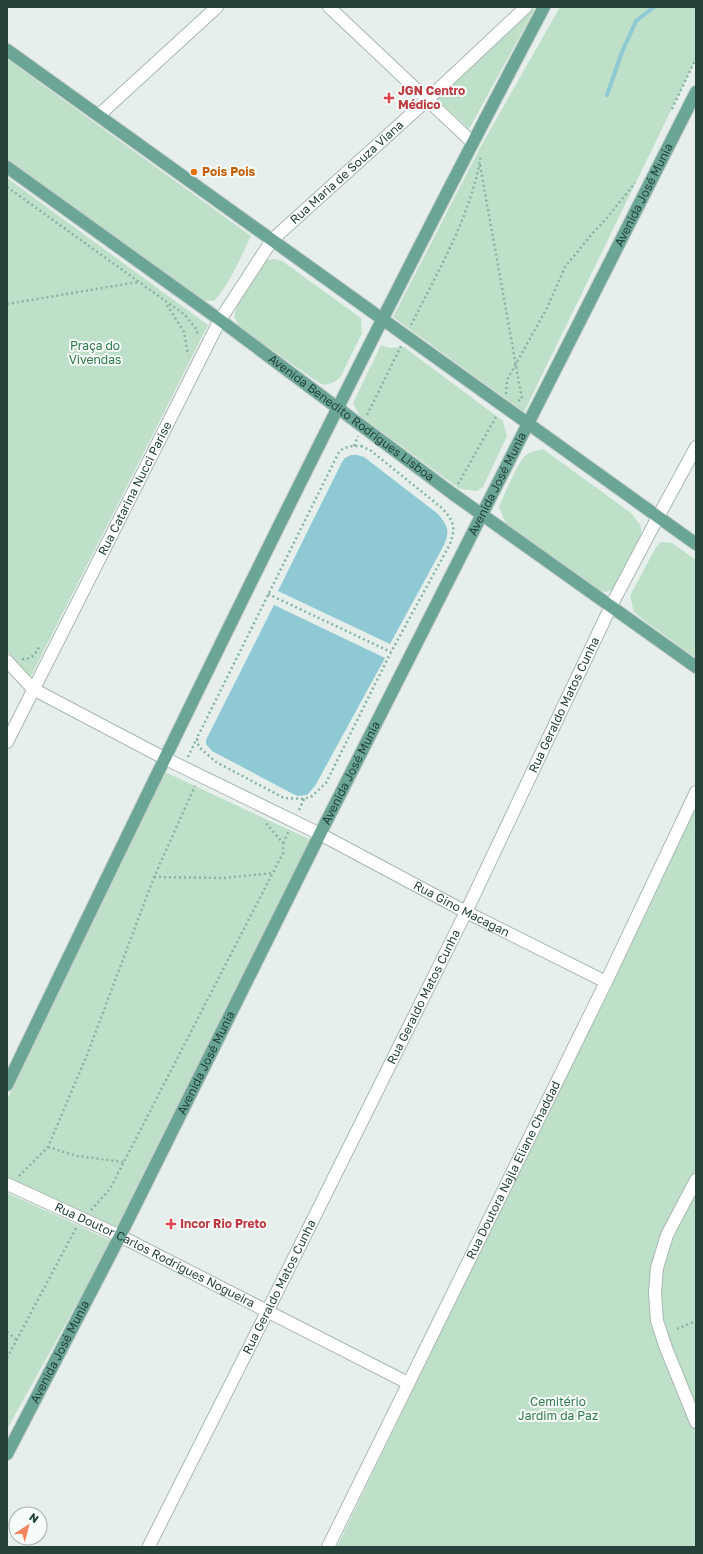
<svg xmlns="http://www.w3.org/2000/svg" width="703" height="1554" viewBox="0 0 703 1554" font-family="'Golos Text',sans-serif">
  <rect width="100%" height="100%" fill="#e6efeb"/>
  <path fill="#bfe0c8" d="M 536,7 L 469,129 L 437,99 Z
    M 560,7 L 696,7 L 696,59 L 524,412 L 393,317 L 481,146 Z
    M 7,59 L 251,236 C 241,256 230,284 214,301 L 199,300 L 7,160 Z
    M 7,178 L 208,325 L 30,678 L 7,651 Z
    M 274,259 L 282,261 L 361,318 L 362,333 L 340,378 L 332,383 L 324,385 L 318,382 L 240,328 L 234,316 L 237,307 L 260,264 L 267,260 Z
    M 381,345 L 390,348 L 404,347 L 503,421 L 507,436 L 483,487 L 477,491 L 460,489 L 360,416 L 353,403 Z
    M 543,449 L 631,513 L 641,526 L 641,539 L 617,587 C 609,592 605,593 597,590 L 506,524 L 499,507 C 504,496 518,462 525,456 C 530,451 537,451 543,449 Z
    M 661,542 L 672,543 L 696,560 L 696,658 L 642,619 L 634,612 L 630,596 L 656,547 Z
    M 165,772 L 311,840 L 117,1229 L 7,1180 L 7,1100 Z
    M 696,804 L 696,1547 L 337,1547 Z
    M 7,1193 L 112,1241 L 7,1429 Z"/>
  <path fill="#8ec9d4" d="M 351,455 L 357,455 L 364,457 L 438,514 C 448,526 450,531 444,545 L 390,644 L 278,591 L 342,462 L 345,458 Z
    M 274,605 L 385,658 L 315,786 L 307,795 L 298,796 L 293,794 L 212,751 L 206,744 L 206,740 Z"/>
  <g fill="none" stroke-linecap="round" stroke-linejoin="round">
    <path stroke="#8ec9d4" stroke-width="4" d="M 607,95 L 622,52 L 636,21 L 654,7"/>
    <g stroke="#a8b8b2" stroke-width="14">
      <g id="minor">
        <path d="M 329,7 L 472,142"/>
        <path d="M 99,115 L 217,7"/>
        <path id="s1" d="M 7,661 L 33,689 L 164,758 L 320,834 L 466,912 L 606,982"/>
        <path id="s2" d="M 7,742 L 220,320 L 272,240 L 427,100 L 526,7"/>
        <path d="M 696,1180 L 667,1235 L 657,1268 L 655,1293 L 657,1321 L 666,1348 L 696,1422"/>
        <path id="s3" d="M 7,1184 L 120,1236 L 408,1383"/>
        <path id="s4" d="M 149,1546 L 268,1310 L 466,912 L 611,606 L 658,517 L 696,447"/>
        <path id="s5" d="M 328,1547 L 606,982 L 696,792"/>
      </g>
    </g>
    <g stroke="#c2cac8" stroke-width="14">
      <g id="major">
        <path d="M 7,50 L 696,544"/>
        <path id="s6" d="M 7,167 L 220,320 L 453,494 L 696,667"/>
        <path d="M 7,1085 C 181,723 356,362 544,7"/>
        <path id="s7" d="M 7,1454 L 120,1236 L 320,834 L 696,92"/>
      </g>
    </g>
    <path stroke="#86b3a5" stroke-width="2.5" stroke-dasharray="2 3" stroke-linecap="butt" d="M 672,109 L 696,58
      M 480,165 L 522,399 L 518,401
      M 7,187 L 185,315 L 197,330 L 197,336
      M 7,304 L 138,282
      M 167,305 L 184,332 L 188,355
      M 411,325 C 438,271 471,216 481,155
      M 506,394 L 507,380 L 547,308 L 565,267 L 592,234 L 606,219 L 635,183
      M 367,415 L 401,346
      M 354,446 L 358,436
      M 361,446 L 370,450 L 442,508 C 455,522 456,529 449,546 L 391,652 L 326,783 L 312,796 L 304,799 L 284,798 L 216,762 L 200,748 L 197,742 L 198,736 L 339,452 C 345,446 353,446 361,446 Z
      M 458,484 L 497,415
      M 268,594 L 391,652
      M 22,659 C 32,660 36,653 40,645
      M 188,757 L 197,738
      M 299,810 L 304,799
      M 283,843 L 289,831
      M 154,877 L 225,878 L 272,873
      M 48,1147 L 77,1156 L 124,1162
      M 19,1176 L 48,1147 L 87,1055 L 154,877 L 195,786
      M 91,1210 L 110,1189 L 283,853 L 283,843 L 265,822
      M 677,1329 L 696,1321
      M 7,1332 L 17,1340
      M 7,1358 L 76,1228"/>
    <use href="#minor" stroke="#fff" stroke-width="12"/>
    <use href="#major" stroke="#6aa596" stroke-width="12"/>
  </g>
  <g fill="#e0444e" stroke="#f7fbf9" stroke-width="1.5">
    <path d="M387 92h4v4h4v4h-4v4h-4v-4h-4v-4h4z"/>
    <path d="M169 1218h4v4h4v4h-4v4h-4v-4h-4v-4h4z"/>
  </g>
  <circle fill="#e8710a" stroke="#f7fbf9" stroke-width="1.5" cx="194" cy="172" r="4"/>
  <g text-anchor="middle" stroke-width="4" stroke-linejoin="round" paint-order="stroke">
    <g font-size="12" font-weight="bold" fill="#be3a42" stroke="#f7fbf9" text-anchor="start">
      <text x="398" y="95">JGN Centro<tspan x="398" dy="14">Médico</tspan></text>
      <text x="180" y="1228">Incor Rio Preto</text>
    </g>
    <g font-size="12" font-weight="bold" fill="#c56008" stroke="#f7fbf9" text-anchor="start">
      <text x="202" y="176">Pois Pois</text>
    </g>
    <g font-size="12" fill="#24423a" stroke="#f7fbf9">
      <text dy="4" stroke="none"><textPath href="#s2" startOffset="669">Rua Maria de Souza Viana</textPath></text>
      <text dy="4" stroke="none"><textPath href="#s7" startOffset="1411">Avenida José Munia</textPath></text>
      <text dy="4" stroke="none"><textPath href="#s6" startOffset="426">Avenida Benedito Rodrigues Lisboa</textPath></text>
      <text dy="4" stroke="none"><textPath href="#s7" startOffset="1087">Avenida José Munia</textPath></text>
      <text dy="4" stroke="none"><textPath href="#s2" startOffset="284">Rua Catarina Nucci Parise</textPath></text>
      <text dy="4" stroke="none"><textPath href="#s4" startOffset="938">Rua Geraldo Matos Cunha</textPath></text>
      <text dy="4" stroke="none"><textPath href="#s7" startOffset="763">Avenida José Munia</textPath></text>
      <text dy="4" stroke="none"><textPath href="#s1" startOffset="520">Rua Gino Macagan</textPath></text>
      <text dy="4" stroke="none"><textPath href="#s4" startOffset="614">Rua Geraldo Matos Cunha</textPath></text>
      <text dy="4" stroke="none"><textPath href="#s7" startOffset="439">Avenida José Munia</textPath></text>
      <text dy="4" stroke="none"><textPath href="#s5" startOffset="420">Rua Doutora Najla Eliane Chaddad</textPath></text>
      <text dy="4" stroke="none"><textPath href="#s3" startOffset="164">Rua Doutor Carlos Rodrigues Nogueira</textPath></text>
      <text dy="4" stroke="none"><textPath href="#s4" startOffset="290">Rua Geraldo Matos Cunha</textPath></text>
      <text dy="4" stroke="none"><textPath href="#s7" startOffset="115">Avenida José Munia</textPath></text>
    </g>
    <g font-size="12" fill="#2d7a4b" stroke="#f7fbf9">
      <text x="95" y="350">Praça do<tspan x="95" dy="14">Vivendas</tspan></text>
      <text x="558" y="1406">Cemitério<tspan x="558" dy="14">Jardim da Paz</tspan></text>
    </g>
  </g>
  <rect width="703" height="1554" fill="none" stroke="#24423a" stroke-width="16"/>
  <g transform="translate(28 1526) rotate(36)"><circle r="19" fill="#f7fbf9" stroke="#a3b1ad"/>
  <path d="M0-3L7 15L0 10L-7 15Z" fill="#f4845f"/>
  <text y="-6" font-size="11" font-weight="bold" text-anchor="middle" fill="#24423a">N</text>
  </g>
</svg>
